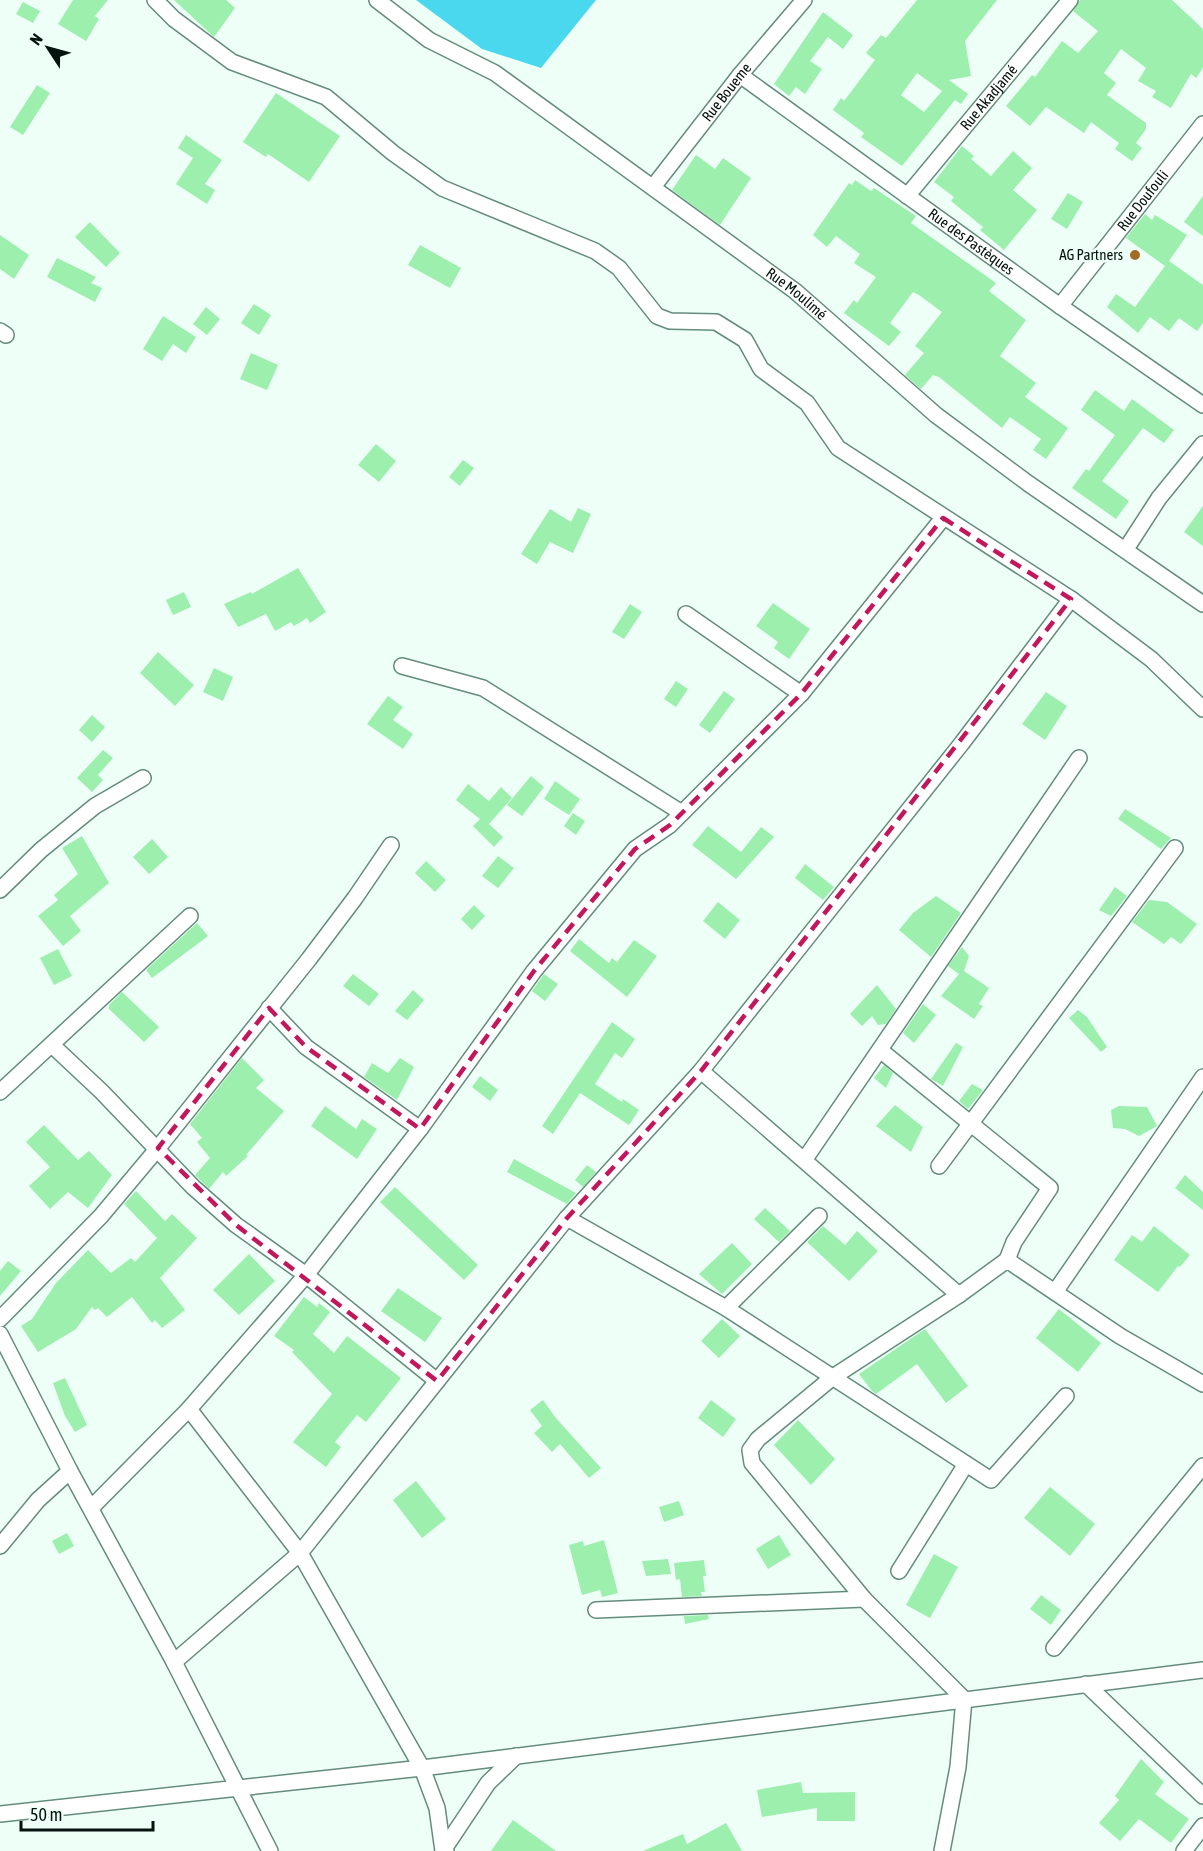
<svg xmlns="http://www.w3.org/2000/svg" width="1203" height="1851" viewBox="0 0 1203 1851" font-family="'Asap Condensed',sans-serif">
  <rect width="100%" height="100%" fill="#eefff8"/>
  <path fill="#49d8ed" d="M 416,0 L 596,0 L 541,68 L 482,49 Z"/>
  <path fill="#9cefad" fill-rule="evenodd" d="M 73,0 L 108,0 L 95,16 L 99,19 L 86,41 L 58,24 Z
    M 174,0 L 226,0 L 235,8 L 214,37 Z
    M 917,0 L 997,0 L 965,41 L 971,76 L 949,80 L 968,94 L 961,104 L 955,100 L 902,166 L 861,137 L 864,133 L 833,110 L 841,98 L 844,101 L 875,60 L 866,53 L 881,35 L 886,38 ZM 917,73 L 942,91 L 924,112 L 901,95 Z
    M 1080,0 L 1172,0 L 1203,29 L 1203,68 L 1196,78 L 1191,74 L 1171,108 L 1152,97 L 1156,91 L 1138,81 L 1146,68 L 1121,49 L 1104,73 L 1116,83 L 1107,95 L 1146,123 L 1146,129 L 1136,143 L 1142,148 L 1132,161 L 1115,149 L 1119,143 L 1091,122 L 1084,133 L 1046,107 L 1030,126 L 1006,106 L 1032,75 L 1035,77 L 1062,41 L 1078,53 L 1098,31 L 1073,11 Z
    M 23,2 L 40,11 L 33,23 L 16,14 Z
    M 823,12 L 853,35 L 843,49 L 828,37 L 810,61 L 822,69 L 805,94 L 796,87 L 789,96 L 774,84 Z
    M 37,85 L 50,93 L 23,135 L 10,127 Z
    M 276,93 L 340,136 L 309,182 L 268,154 L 266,157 L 243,142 Z
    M 186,135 L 222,160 L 205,184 L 215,190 L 207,204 L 176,184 L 193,158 L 178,148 Z
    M 962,146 L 974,156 L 971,159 L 991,176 L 1013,151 L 1032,168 L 1013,190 L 1037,210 L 1004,250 L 980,230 L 983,227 L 951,201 L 954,197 L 934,182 Z
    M 696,155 L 715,169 L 723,158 L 751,178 L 720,225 L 672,190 Z
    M 855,180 L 871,191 L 874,188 L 916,216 L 911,223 L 996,283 L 989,291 L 1026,320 L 1000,356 L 1036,383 L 1025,397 L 1068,428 L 1046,459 L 1033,450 L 1041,439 L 1010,417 L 1002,428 L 939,377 L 933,375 L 921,389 L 905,375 L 924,353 L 915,346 L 942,312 L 919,295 L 913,292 L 890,323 L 901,332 L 889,346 L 844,313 L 854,300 L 857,303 L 876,277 L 854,263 L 860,254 L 836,236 L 827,247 L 813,235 L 849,183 L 852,185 Z
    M 1068,193 L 1083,202 L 1067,229 L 1051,219 Z
    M 1203,196 L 1203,236 L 1184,222 Z
    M 1145,214 L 1152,220 L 1155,215 L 1187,235 L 1169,261 L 1203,285 L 1203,323 L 1197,331 L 1179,318 L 1169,331 L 1150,317 L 1138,333 L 1107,307 L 1116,294 L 1135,307 L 1165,266 L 1126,238 Z
    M 90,222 L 120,253 L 106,267 L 75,237 Z
    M 0,235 L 29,255 L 14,279 L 0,269 Z
    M 420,245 L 461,268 L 450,288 L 408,265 Z
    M 57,258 L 96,277 L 91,283 L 102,288 L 95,302 L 47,277 Z
    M 254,304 L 271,315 L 259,335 L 241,323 Z
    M 206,307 L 220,319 L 207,335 L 193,324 Z
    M 163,316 L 196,337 L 186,353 L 173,344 L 162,361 L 143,349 Z
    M 251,353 L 278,365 L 267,390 L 240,379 Z
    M 1095,390 L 1124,411 L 1132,399 L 1174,430 L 1164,443 L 1143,428 L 1102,481 L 1129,501 L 1116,519 L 1072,488 L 1086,469 L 1089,471 L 1115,435 L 1081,410 Z
    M 376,444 L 396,461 L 379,482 L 358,465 Z
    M 463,460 L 474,468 L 460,486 L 449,477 Z
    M 1203,506 L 1203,546 L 1184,532 Z
    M 578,508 L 591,514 L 573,553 L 550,542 L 537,564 L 521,554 L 550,509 L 571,522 Z
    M 298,568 L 326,612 L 310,623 L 307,618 L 294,626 L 291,622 L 275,631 L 266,614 L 238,627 L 224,604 L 251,592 L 252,594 Z
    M 184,592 L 191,607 L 173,615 L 166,600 Z
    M 773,603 L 810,629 L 789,659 L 774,648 L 778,642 L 756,626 Z
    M 630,604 L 642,612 L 624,639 L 612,632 Z
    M 158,652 L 194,685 L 175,706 L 140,673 Z
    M 214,668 L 233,677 L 223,701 L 203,692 Z
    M 676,681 L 688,689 L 676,707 L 664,699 Z
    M 724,691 L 735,699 L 710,733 L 699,725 Z
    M 1046,692 L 1067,706 L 1045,740 L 1022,724 Z
    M 388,696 L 403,707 L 393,720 L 413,734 L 403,749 L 367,724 Z
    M 92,715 L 105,727 L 92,742 L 79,730 Z
    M 103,750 L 113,758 L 98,775 L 103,780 L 92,792 L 77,778 Z
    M 531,776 L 544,787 L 522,816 L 507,805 Z
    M 555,781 L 580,799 L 569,815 L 544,799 Z
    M 468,784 L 489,801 L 501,787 L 512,798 L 489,824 L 503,837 L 494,847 L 473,826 L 480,819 L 456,800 Z
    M 1125,809 L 1171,838 L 1161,849 L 1118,819 Z
    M 573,813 L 585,821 L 576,835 L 564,826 Z
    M 708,826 L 741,852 L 761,827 L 774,837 L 736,879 L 692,845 Z
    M 82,836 L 109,883 L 70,916 L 81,931 L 63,946 L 38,916 L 58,900 L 54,895 L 78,874 L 62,848 Z
    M 152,839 L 168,857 L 149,874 L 133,857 Z
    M 498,856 L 514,868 L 498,888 L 482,876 Z
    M 426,861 L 446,880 L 435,892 L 415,873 Z
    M 805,864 L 834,887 L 823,900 L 795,878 Z
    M 1115,887 L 1127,896 L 1111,916 L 1099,910 Z
    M 936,896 L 961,913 L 931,957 L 899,930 L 913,913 Z
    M 1149,900 L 1167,902 L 1197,924 L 1181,944 L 1171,937 L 1164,944 L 1132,922 Z
    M 718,902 L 740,920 L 725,939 L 703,921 Z
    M 474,905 L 485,916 L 472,930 L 461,919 Z
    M 197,923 L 208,936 L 152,978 L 146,970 Z
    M 579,939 L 609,963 L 612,958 L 617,962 L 634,940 L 657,956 L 627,997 L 570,951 Z
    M 962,947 L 969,956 L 964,971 L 989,988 L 979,1004 L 983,1006 L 974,1019 L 941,996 L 959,974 L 948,966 Z
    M 58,949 L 72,976 L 54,985 L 40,958 Z
    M 353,974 L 379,994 L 369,1006 L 343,986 Z
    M 544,974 L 558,984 L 545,1001 L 532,991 Z
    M 877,985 L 896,1009 L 886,1024 L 878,1025 L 872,1016 L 862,1026 L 850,1014 Z
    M 413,990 L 424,1000 L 407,1020 L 395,1011 Z
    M 122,992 L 159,1027 L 144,1042 L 109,1009 L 109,1005 Z
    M 923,1004 L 936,1015 L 914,1043 L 903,1033 Z
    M 1078,1010 L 1087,1017 L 1107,1047 L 1101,1052 L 1069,1018 Z
    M 612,1022 L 635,1039 L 622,1058 L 615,1053 L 595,1084 L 622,1102 L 623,1099 L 639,1110 L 629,1125 L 580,1093 L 553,1134 L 542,1126 Z
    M 956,1043 L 963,1047 L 943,1086 L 931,1079 Z
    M 242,1058 L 264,1080 L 256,1088 L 284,1111 L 246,1155 L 248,1156 L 226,1176 L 223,1172 L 209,1189 L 195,1175 L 210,1158 L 197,1142 L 202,1138 L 190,1124 Z
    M 400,1058 L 414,1067 L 397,1100 L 364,1077 L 372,1063 L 388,1073 Z
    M 884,1065 L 893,1073 L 886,1088 L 874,1078 Z
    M 480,1076 L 498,1090 L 490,1101 L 472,1087 Z
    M 972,1084 L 983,1090 L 968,1109 L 959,1101 Z
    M 895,1105 L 923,1127 L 911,1152 L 876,1126 Z
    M 325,1106 L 356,1129 L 362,1119 L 377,1129 L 357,1159 L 311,1126 Z
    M 1119,1106 L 1147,1107 L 1157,1126 L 1139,1136 L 1125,1129 L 1113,1128 L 1111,1110 Z
    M 44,1125 L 78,1160 L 89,1151 L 112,1175 L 88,1208 L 68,1192 L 50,1209 L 29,1186 L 50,1167 L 26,1142 Z
    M 514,1159 L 521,1163 L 576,1193 L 567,1204 L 507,1172 Z
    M 587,1165 L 596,1172 L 583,1187 L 575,1180 Z
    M 1185,1175 L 1203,1192 L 1203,1210 L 1175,1188 Z
    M 395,1187 L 478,1265 L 464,1280 L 380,1202 Z
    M 136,1191 L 165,1221 L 172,1214 L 197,1238 L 160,1278 L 185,1310 L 162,1328 L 155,1320 L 152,1323 L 132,1297 L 107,1317 L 98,1308 L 95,1310 L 92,1307 L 76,1329 L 38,1352 L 21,1326 L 32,1319 L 56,1283 L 88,1250 L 111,1273 L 131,1258 L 135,1262 L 157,1238 L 124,1204 Z
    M 765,1208 L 790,1231 L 779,1242 L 754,1219 Z
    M 823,1226 L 845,1245 L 857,1231 L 878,1251 L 849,1281 L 807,1242 Z
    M 1154,1226 L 1190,1255 L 1180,1267 L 1178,1266 L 1158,1292 L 1114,1260 L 1132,1235 L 1142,1242 Z
    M 732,1243 L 752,1264 L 722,1294 L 699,1274 Z
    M 249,1254 L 275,1281 L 239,1315 L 213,1290 Z
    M 8,1261 L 21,1271 L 0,1296 L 0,1271 Z
    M 398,1288 L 442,1318 L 425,1342 L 381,1311 Z
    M 304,1297 L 317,1307 L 319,1303 L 330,1312 L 313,1334 L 334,1353 L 347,1336 L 401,1378 L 366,1422 L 357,1415 L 335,1442 L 341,1447 L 326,1467 L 293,1442 L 332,1394 L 292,1352 L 294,1350 L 274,1336 Z
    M 1059,1309 L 1101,1343 L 1078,1372 L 1036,1338 Z
    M 722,1319 L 740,1336 L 719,1358 L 701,1341 Z
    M 925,1329 L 968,1386 L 946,1403 L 917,1364 L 876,1394 L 872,1391 L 859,1374 Z
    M 65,1378 L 87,1425 L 75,1432 L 65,1416 L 53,1383 Z
    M 543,1400 L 555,1417 L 601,1468 L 589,1478 L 560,1444 L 552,1452 L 534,1433 L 542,1426 L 530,1410 Z
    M 711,1400 L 736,1419 L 723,1437 L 698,1418 Z
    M 798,1420 L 835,1459 L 811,1485 L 774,1445 Z
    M 416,1481 L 446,1519 L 422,1538 L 393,1500 Z
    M 1050,1487 L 1095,1524 L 1070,1556 L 1024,1518 Z
    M 679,1501 L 684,1515 L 664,1522 L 659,1507 Z
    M 67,1533 L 74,1546 L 59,1554 L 52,1541 Z
    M 779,1535 L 791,1555 L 768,1569 L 756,1549 Z
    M 604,1540 L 618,1593 L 602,1597 L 600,1590 L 582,1595 L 569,1545 L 583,1541 L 584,1546 Z
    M 934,1554 L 958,1567 L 930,1618 L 906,1605 Z
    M 668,1559 L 671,1574 L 646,1576 L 642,1561 Z
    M 704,1560 L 706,1576 L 703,1576 L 705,1592 L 701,1592 L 702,1596 L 682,1597 L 680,1579 L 676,1580 L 674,1563 Z
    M 1041,1595 L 1061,1610 L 1051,1625 L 1030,1609 Z
    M 708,1615 L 709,1619 L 685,1624 L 684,1616 Z
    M 1141,1759 L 1164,1782 L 1155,1794 L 1189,1819 L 1171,1843 L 1139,1819 L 1120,1841 L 1099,1823 L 1119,1800 L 1115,1796 Z
    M 801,1782 L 803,1793 L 855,1792 L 855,1821 L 817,1821 L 817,1808 L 762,1817 L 757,1790 Z
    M 513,1820 L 556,1851 L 491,1851 Z
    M 726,1823 L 742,1851 L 643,1851 L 683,1834 L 687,1844 Z"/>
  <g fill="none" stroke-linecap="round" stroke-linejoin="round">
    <g stroke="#648c7d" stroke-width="18">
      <g id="street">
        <path d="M 155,0 L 174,19 L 232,62 L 326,97 L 393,153 L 442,188 L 595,251 L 619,268 L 657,316 L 670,321 L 716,322 L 745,340 L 761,369 L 807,403 L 838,448 L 1071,599 L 1151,659 L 1203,709"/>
        <path id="s1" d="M 377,0 L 429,40 L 495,73 L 795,291 L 936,415 L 1029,484 L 1203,604"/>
        <path id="s2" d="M 740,75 L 1060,306 L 1203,405"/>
        <path id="s3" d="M 653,187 L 740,75 L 804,0"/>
        <path id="s4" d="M 907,196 L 1070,0"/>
        <path id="s5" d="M 1060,306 L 1203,124"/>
        <path d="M 0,331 L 6,335"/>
        <path d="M 1126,549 L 1159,498 L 1203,444"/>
        <path d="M 686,614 L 801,694"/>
        <path d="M 402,666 L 483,688 L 682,813"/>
        <path d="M 0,890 L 41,850 L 95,806 L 143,778"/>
        <path d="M 52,1045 L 102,1092 L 193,1187 L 236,1225 L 306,1275 L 437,1381"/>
        <path d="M 880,1050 L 1050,1188 L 1014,1242 L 1007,1260"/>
        <path d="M 701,1071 L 959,1295"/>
        <path d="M 0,1092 L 190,916"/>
        <path d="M 420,1129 L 534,971 L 635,849 L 670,825 L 801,694 L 943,518"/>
        <path d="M 805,1159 L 1079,758"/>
        <path d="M 939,1166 L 1175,848"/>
        <path d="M 567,1218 L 726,1308 L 991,1480 L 1066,1396"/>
        <path d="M 1055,1292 L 1203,1077"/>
        <path d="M 726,1308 L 819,1216"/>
        <path d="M 0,1319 L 101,1216 L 158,1148 L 309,959 L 355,898 L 391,845"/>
        <path d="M 0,1334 L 70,1471 L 174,1662 L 270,1851"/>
        <path d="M 189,1409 L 300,1553 L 422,1768 L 437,1808 L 443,1851"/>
        <path d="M 91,1508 L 189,1409 L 306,1275 L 420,1129 L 306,1047 L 269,1008"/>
        <path d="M 0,1546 L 38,1500 L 70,1471"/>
        <path d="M 899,1571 L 966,1464"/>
        <path d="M 596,1610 L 864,1599"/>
        <path d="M 1054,1648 L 1203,1466"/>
        <path d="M 174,1662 L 300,1553 L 567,1218 L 701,1071 L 962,743 L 1071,599"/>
        <path d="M 1086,1684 L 1203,1796"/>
        <path d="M 0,1814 L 422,1768 L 1203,1670"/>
        <path d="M 446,1851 L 444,1849 L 488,1783 L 516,1756"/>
        <path d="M 942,1851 L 958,1767 L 964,1699 L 864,1599 L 752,1463 L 750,1450 L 758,1439 L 833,1377 L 959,1295 L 1007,1260 L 1120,1336 L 1203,1384"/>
        <path d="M 1184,1851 L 1203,1826"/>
      </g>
    </g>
    <use href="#street" stroke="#fff" stroke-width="15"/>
  </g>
  <path fill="none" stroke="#c2185b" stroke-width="4.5" stroke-dasharray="12 8" stroke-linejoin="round" d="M 943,518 L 1071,599 L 701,1071 L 567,1218 L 437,1381 L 236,1225 L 158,1148 L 269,1008 L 306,1047 L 420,1129 L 534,971 L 635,849 L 670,825 L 801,694 Z"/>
  <circle fill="#a16d25" stroke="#eefff8" stroke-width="2" cx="1135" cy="255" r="6"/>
  <g text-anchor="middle" stroke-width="5" stroke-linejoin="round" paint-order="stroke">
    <g font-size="15" fill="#05130e" stroke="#eefff8">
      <text dy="5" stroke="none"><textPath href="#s3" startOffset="120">Rue Boueme</textPath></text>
      <text dy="5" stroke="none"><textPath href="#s4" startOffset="128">Rue Akadjamé</textPath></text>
      <text dy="5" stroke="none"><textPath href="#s5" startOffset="134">Rue Doufouli</textPath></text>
      <text dy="5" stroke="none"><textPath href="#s2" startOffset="285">Rue des Pastèques</textPath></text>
      <text dy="5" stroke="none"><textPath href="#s1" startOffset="513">Rue Moulimé</textPath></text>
    </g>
    <g font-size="15" fill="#05130e" stroke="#eefff8" text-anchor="end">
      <text x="1123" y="260">AG Partners</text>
    </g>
  </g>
  <g transform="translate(48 48) rotate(306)" stroke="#eefff8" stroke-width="4.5" paint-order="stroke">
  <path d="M0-4.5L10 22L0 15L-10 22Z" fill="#05130e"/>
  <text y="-9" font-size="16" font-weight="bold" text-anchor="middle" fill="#05130e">N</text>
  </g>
  <path d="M21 1821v9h132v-9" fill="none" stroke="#05130e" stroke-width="3"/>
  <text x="30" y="1821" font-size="18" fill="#05130e" stroke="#eefff8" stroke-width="4.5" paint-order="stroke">50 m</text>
</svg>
